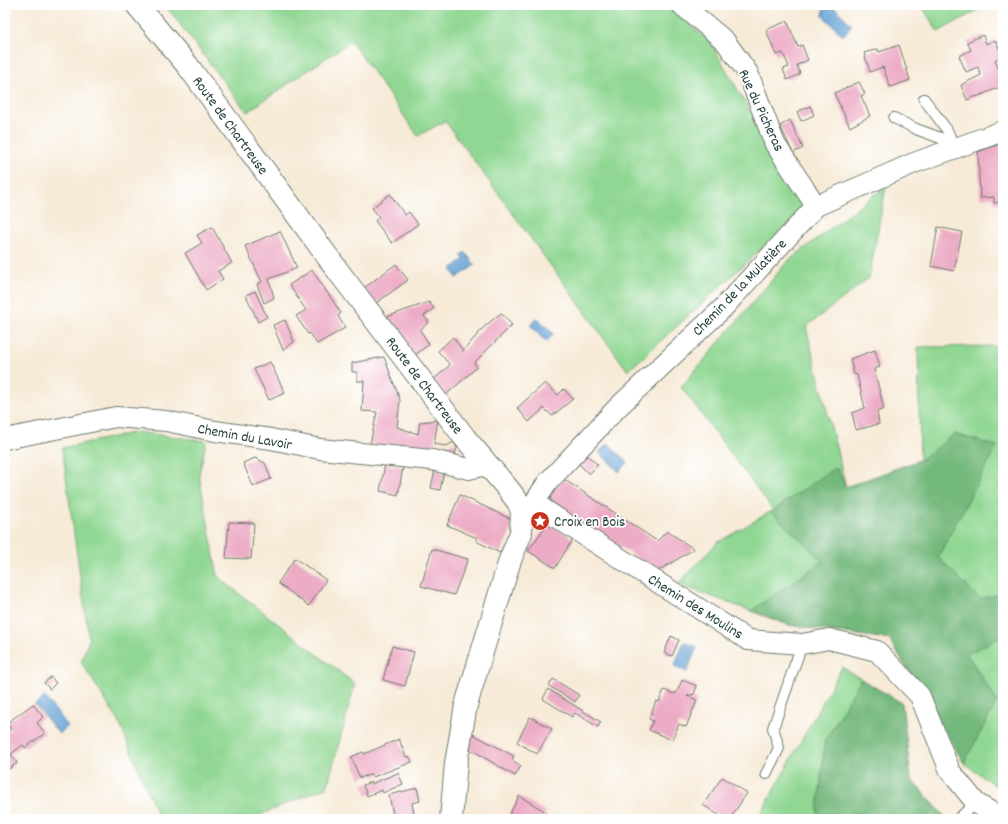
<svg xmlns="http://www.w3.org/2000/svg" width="1008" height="824" viewBox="0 0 1008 824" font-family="Dekko,sans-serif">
  <rect width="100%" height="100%" fill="#fff"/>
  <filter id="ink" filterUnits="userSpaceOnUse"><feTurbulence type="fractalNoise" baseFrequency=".025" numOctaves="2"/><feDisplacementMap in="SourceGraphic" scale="8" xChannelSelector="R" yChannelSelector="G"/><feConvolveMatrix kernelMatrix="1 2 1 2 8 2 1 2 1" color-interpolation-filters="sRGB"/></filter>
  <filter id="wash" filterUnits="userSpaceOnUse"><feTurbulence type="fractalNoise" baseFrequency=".012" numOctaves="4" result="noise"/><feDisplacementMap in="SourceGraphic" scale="16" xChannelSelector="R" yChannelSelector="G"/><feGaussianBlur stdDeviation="0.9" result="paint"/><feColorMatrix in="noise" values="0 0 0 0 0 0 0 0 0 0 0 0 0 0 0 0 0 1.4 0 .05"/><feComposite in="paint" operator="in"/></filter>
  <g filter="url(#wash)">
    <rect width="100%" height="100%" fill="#f7ebd8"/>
    <path fill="#8fd792" stroke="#578a63" d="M 165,5 L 665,5 L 710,41 L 805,209 L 628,371 L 445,121 L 418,136 L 351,41 L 247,112 Z
      M 921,5 L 987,5 L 938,32 Z
      M 886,186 L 869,278 L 806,327 L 846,487 L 920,460 L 918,347 L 1003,346 L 1003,791 L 964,763 L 889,639 L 789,625 L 678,584 L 717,543 L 773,510 L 681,387 L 788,261 Z
      M 137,432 L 206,441 L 199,475 L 218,577 L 355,684 L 327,787 L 250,819 L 159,819 L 118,720 L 81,662 L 89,640 L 62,448 Z
      M 842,667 L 861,679 L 825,741 L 817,819 L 758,819 Z"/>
    <path fill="#73b87c" stroke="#497a58" d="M 955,434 L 997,446 L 938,557 L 980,599 L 1003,593 L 1003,636 L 967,654 L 997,701 L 964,763 L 889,639 L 789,625 L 751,611 L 823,561 L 771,512 L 836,467 L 846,487 L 920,460 Z
      M 861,679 L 902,703 L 911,779 L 947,819 L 817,819 L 825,741 Z"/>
    <path fill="#629fd3" stroke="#406e84" d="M 832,5 L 852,25 L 843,36 L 822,15 L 824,14 L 823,11 L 824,7 L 828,6 L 830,7 Z
      M 465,252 L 475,265 L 457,278 L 451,269 L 464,259 L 461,255 Z
      M 538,318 L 554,334 L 546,342 L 530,325 Z
      M 608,443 L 628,463 L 619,472 L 599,452 Z
      M 684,642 L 697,647 L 687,672 L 674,666 Z
      M 45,697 L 68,726 L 59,734 L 35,704 Z"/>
    <g id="blocks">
      <path fill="#edacc6" d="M 787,21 L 798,47 L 802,45 L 808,60 L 797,65 L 800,74 L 787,80 L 783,69 L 789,67 L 783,53 L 776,55 L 766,30 Z
        M 983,35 L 986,44 L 995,40 L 1003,56 L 995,60 L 1003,80 L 1003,86 L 976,97 L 976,96 L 967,100 L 961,85 L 981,75 L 978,67 L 966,72 L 959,56 L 971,50 L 967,42 Z
        M 899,45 L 910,80 L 890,87 L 883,67 L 870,72 L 864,53 L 878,49 L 879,52 Z
        M 859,82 L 865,94 L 861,96 L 870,116 L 850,127 L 834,93 Z
        M 810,106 L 814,115 L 801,121 L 797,112 Z
        M 790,120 L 803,148 L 793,153 L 780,126 Z
        M 1000,144 L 1003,179 L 1003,202 L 994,203 L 994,197 L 980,198 L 978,152 Z
        M 390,194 L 405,215 L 409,212 L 418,224 L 392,243 L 375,221 L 379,217 L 372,208 Z
        M 212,227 L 232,263 L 218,271 L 223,279 L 206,290 L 185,253 L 202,243 L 197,235 Z
        M 938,227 L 962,232 L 954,271 L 931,266 Z
        M 280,231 L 297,268 L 269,279 L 274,298 L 264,303 L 257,284 L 262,282 L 245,246 Z
        M 396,264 L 408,280 L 375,304 L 364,288 Z
        M 312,270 L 341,313 L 338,316 L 345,328 L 317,344 L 310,333 L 308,334 L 296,316 L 306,310 L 289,285 Z
        M 255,291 L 267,317 L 258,322 L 246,295 Z
        M 429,302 L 434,308 L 424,316 L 429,322 L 420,330 L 429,344 L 414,356 L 386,317 Z
        M 501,313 L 512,325 L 474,363 L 477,367 L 446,395 L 433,380 L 450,365 L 438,351 L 453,337 L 463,351 L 484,327 Z
        M 285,320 L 294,342 L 283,350 L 273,325 Z
        M 875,350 L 880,367 L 874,369 L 884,409 L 877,412 L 879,424 L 856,430 L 852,413 L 865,408 L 857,375 L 854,374 L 850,359 Z
        M 384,357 L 400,400 L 397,427 L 418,434 L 420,422 L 438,420 L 434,444 L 446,446 L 454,442 L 457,448 L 453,459 L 370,444 L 377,412 L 362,411 L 364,381 L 357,381 L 357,372 L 352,372 L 352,363 Z
        M 270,362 L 285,393 L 269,400 L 254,369 Z
        M 545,383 L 558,395 L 564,389 L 573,399 L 552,416 L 544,408 L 529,422 L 517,408 Z
        M 586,454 L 598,465 L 589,474 L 578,463 Z
        M 255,458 L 265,463 L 271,479 L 253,486 L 243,463 Z
        M 385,464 L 403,467 L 398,495 L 380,491 Z
        M 435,470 L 444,472 L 440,490 L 431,488 Z
        M 562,478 L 657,541 L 667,531 L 694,549 L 658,571 L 553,503 L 549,496 Z
        M 460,495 L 513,520 L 514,524 L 500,553 L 476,541 L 477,538 L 447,525 Z
        M 229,522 L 254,523 L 251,559 L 226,558 Z
        M 548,523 L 573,539 L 555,568 L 528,551 Z
        M 432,549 L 468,559 L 454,595 L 421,586 Z
        M 295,558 L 326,580 L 309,606 L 278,583 Z
        M 671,636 L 679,640 L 672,656 L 664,653 Z
        M 392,646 L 414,652 L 405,686 L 383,680 Z
        M 51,677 L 56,683 L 50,689 L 44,683 Z
        M 553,679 L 579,695 L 575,702 L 549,686 Z
        M 682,680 L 697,686 L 694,694 L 687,696 L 697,700 L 686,727 L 679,724 L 672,740 L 649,730 L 653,721 L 649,719 L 656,701 L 659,702 L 664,690 L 674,694 L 677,692 Z
        M 548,689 L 601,722 L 598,727 L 575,713 L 572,717 L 543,699 Z
        M 33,704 L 43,717 L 37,723 L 45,733 L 25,748 L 23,745 L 11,754 L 17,763 L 5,772 L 5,734 L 11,729 L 7,723 Z
        M 530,717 L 552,729 L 537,754 L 517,742 Z
        M 469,732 L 514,756 L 512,760 L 521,766 L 515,776 L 465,746 Z
        M 399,739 L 406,757 L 409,756 L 412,762 L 373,777 L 372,774 L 360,778 L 351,757 L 363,752 L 364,754 Z
        M 398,773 L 403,784 L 383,793 L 382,790 L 367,796 L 363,785 L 371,782 L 371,784 Z
        M 722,777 L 747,793 L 730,819 L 725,819 L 703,805 Z
        M 417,788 L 420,801 L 412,803 L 415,819 L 394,819 L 389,795 Z
        M 519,796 L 546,812 L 542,819 L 507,819 Z"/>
    </g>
  </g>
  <g filter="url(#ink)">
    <use href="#blocks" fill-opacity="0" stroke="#6b7a6d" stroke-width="1"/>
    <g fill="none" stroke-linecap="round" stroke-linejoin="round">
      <g stroke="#6b7a6d" stroke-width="12">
        <path id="lane" d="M 894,118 L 916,129 L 946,140 L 955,148 L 947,130 L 924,99
          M 766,774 L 779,748 L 773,728 L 802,644
          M 958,819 L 976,803"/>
      </g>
      <g stroke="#6b7a6d" stroke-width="22">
        <path id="street" d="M 682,5 L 725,41 L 748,73 L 775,144 L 816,206
          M 5,439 L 116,417 L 166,421 L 215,431 L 271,439 L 320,449 L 432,460 L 469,469 L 486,465
          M 536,501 L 543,509 L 748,640 L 802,644 L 829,639 L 877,651 L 920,696 L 950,771 L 976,803 L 1003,819
          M 522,511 L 533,505 L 547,483 L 617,408 L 723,308 L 816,206 L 914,163 L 1003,131"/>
      </g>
      <g stroke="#6b7a6d" stroke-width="24">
        <path id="secondary" d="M 137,5 L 188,66 L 341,275 L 465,438 L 509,490 L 518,502 L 522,511 L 521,533 L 510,560 L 466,705 L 456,763 L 451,819"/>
      </g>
      <use href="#lane" stroke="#fff" stroke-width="10"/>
      <use href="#street" stroke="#fff" stroke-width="20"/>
      <use href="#secondary" stroke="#fff" stroke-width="22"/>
    </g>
  </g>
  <defs>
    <g id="sight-disc" transform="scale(1)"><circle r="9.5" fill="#c8321e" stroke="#fff"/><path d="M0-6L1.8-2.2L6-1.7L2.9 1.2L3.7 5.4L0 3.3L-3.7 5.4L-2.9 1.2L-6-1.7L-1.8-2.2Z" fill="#fff"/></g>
  </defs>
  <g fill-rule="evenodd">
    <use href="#sight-disc" x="540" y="521"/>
  </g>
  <g text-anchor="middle" stroke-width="3.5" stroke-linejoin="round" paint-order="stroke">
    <g font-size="15" fill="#1f3d34" stroke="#fff">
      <text transform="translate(762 110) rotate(65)" y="5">Rue du Picheras</text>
      <text transform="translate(231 125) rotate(54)" y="5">Route de Chartreuse</text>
      <text transform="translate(739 287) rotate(-46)" y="5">Chemin de la Mulatière</text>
      <text transform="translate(425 385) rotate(53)" y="5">Route de Chartreuse</text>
      <text transform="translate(245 436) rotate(10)" y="5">Chemin du Lavoir</text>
      <text transform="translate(696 606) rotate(32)" y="5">Chemin des Moulins</text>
    </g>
    <g font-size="15" fill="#1f3d34" stroke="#fff" text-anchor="start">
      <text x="554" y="526">Croix en Bois</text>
    </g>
  </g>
  <rect width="1008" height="824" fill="none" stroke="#fff" stroke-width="20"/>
</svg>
